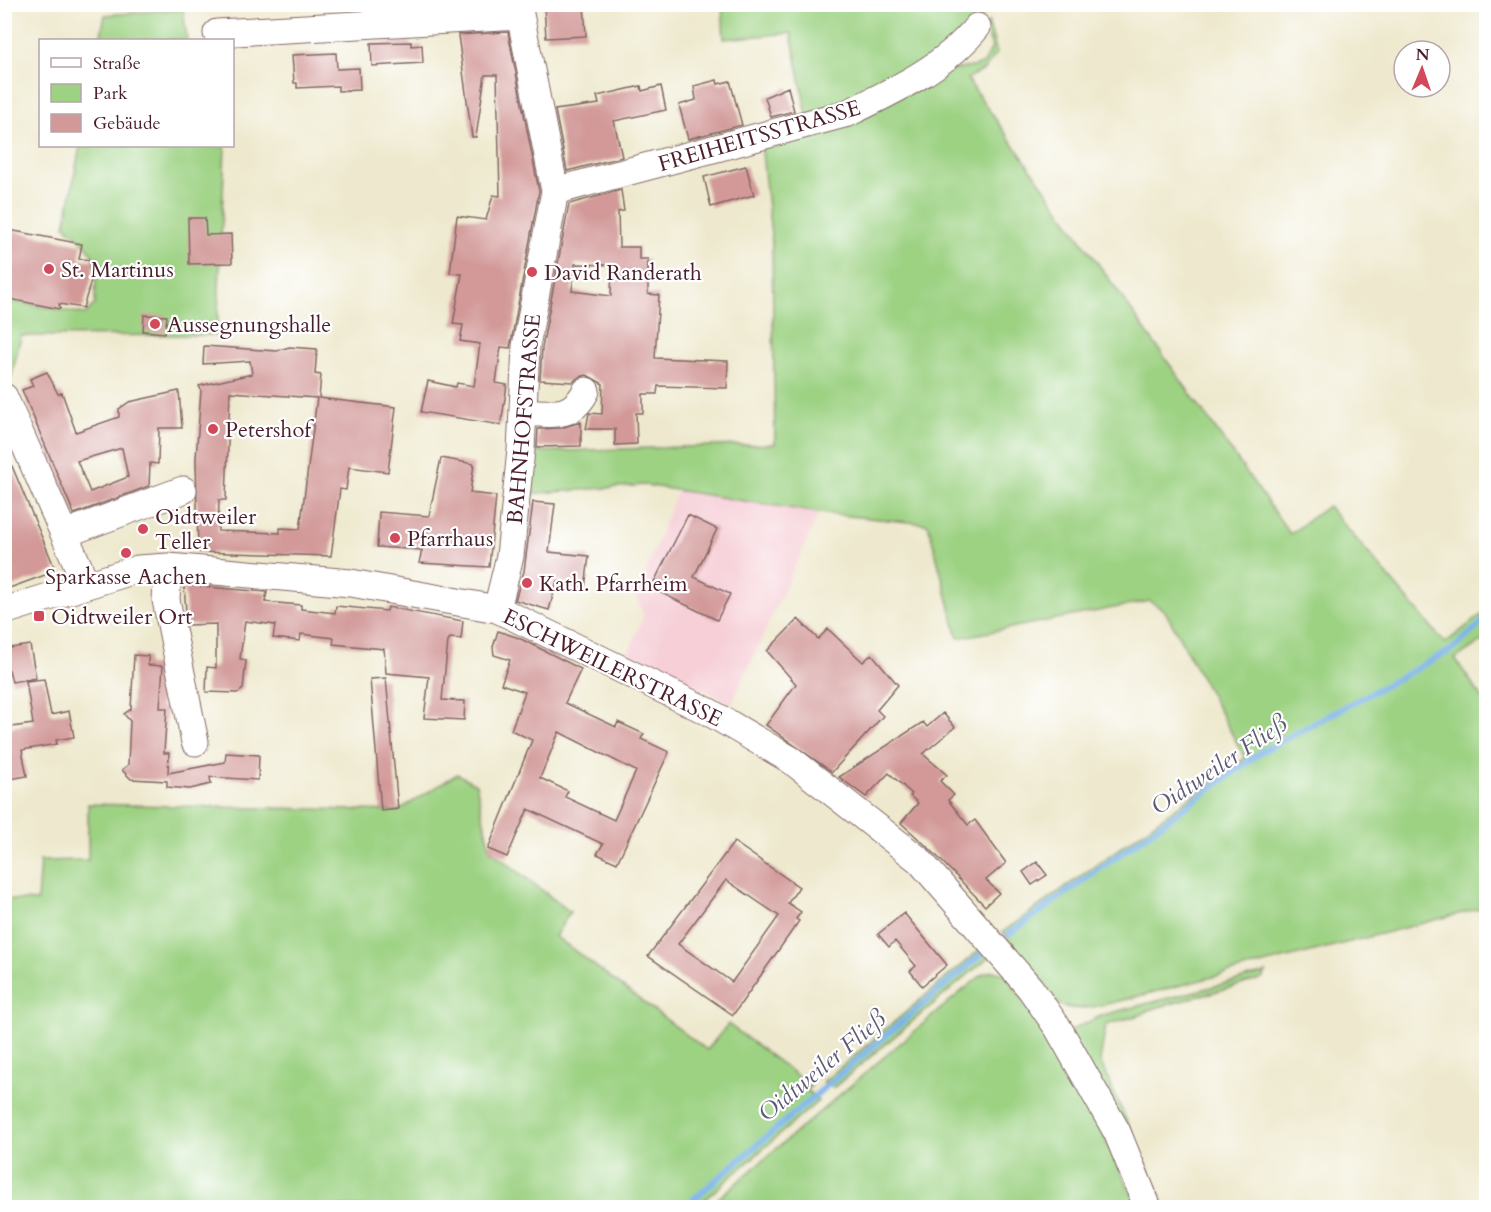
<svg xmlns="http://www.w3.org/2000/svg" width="1491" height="1212" viewBox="0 0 1491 1212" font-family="Cardo,serif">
  <rect width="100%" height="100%" fill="#fff"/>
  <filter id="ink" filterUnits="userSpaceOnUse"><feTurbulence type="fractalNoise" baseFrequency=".0167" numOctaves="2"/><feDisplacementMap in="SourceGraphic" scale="12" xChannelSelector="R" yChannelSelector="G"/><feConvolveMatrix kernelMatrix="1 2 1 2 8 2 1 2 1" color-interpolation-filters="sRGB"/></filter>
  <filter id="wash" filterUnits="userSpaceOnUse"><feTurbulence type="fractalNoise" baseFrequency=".008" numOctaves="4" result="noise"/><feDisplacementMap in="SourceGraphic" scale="24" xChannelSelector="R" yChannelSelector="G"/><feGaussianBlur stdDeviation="1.35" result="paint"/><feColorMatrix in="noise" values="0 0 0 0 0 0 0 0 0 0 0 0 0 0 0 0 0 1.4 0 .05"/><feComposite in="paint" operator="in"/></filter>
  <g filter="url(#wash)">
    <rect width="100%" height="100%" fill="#eee9ce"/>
    <path fill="#f6cfd7" d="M 677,491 L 819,513 L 732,704 L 628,653 L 644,616 L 636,597 Z"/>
    <path fill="#9dd283" stroke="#747857" stroke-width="1.5" d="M 722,5 L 995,5 L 937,56 L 808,120 L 791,33 L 724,39 Z
      M 183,9 L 187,40 L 100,40 L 105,15 Z
      M 988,21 L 997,53 L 985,69 L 967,79 L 1290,534 L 1328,506 L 1445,643 L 1486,611 L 1486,638 L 1455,659 L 1486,703 L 1486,907 L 1115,1002 C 1095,1006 1075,1014 1057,1003 L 1003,932 L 1245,758 L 1165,611 L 1150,601 L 958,638 L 928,524 L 819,513 L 645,485 L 527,494 L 531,452 L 775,444 L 772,244 L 761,144 L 933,72 L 973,67 L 984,63 L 992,47 L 986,31 Z
      M 80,146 L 225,146 L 217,335 L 21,336 L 8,391 L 4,385 L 4,300 L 85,314 L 95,304 C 96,260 101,255 65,226 Z
      M 457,774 L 476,784 L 490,850 L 570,912 L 555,936 L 707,1050 L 728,1024 L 811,1086 L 807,1090 L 818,1101 L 696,1207 L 5,1207 L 4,899 L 37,901 L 40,861 L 88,860 L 88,804 L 398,811 Z
      M 983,947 L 989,957 L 833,1088 L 823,1082 Z
      M 993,971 L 1005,974 L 1068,1064 L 1139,1208 L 707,1208 L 951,1000 L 983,974 Z
      M 1266,973 L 1262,979 L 1148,1010 L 1143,1014 L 1106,1025 L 1100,1061 L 1165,1207 L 1154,1207 L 1069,1031 L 1103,1015 Z"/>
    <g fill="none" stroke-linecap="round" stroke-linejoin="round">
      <path stroke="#7ab2ea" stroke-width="6" d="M 1009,934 L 1263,751 L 1453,649 L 1486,619
        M 683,1208 L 983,953"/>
    </g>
    <g id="blocks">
      <path fill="#d29998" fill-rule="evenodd" d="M 544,4 L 584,4 L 586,36 L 546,38 Z
        M 508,32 L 539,191 L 510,348 L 501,347 L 496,383 L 507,385 L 501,425 L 421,412 L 428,381 L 456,387 L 457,383 L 474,386 L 480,344 L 460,341 L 463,325 L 453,324 L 462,274 L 450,273 L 457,216 L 486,220 L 493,195 L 500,196 L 497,75 L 485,75 L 476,137 L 472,137 L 458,35 Z
        M 411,42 L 411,46 L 422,45 L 423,63 L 372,66 L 371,43 Z
        M 336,53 L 337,69 L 359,68 L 360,90 L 338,91 L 338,86 L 297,88 L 297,83 L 294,83 L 292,55 Z
        M 717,80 L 718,84 L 730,81 L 742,125 L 688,139 L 679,105 L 696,100 L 694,86 Z
        M 641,86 L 642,91 L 661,86 L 666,110 L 614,121 L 622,157 L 567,171 L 555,110 L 599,104 L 597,96 Z
        M 788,87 L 794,111 L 771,117 L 765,97 Z
        M 746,166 L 754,195 L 711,207 L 704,177 Z
        M 621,190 L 624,211 L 618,212 L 619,247 L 639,247 L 639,259 L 648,259 L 648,294 L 659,295 L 655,358 L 728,361 L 727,388 L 658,386 L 657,394 L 643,394 L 643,413 L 636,413 L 637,444 L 615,445 L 615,429 L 586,429 L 589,413 L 602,414 L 603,384 L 587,375 L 579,377 L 573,382 L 540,380 L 542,348 L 569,204 ZM 575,264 L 612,265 L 611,296 L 572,291 Z
        M 188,218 L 205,218 L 206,235 L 231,234 L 232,263 L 189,264 Z
        M 9,230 L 82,244 L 79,259 L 94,260 L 92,277 L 83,308 L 59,304 L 60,309 L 9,299 L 9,296 L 4,295 L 4,234 L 9,234 Z
        M 144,315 L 167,316 L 165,333 L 143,331 Z
        M 204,346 L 277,351 L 289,347 L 317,349 L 315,374 L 321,375 L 319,398 L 396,407 L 388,472 L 349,467 L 346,490 L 340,489 L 331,556 L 198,552 L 196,459 L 201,390 L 199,386 L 252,374 L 250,361 L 203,364 ZM 230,392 L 317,398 L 300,529 L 280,528 L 280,533 L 218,531 L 219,500 L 226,500 Z
        M 47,372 L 58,394 L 62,393 L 76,432 L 119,417 L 119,409 L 129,402 L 179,391 L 182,428 L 159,428 L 158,464 L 150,463 L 149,486 L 74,514 L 22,390 L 33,386 L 30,379 ZM 122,448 L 128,477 L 90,492 L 77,461 Z
        M 581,422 L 581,446 L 537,447 L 538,429 L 561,428 Z
        M 4,447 L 56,571 L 4,590 Z
        M 441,458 L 474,464 L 470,493 L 496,496 L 489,567 L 419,563 L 422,550 L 377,547 L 379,512 L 429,516 Z
        M 533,502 L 555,504 L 549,552 L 589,556 L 585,588 L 557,581 L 549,610 L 515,600 L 524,571 Z
        M 688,515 L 717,529 L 694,577 L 730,594 L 717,620 L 651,588 Z
        M 184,585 L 267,592 L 265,602 L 301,605 L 301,609 L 335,613 L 336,606 L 387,611 L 388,607 L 463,621 L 461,639 L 450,638 L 448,641 L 442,700 L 465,701 L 464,720 L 424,718 L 429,677 L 386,673 L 384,649 L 333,644 L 334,638 L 301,634 L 300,641 L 273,638 L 275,625 L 245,621 L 240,659 L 246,660 L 243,689 L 238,693 L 206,692 L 207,667 L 216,668 L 216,624 L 187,625 Z
        M 798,619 L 818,639 L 828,629 L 863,662 L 872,654 L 898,685 L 877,710 L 883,716 L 832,772 L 766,725 L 796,684 L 767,651 Z
        M 498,631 L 519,638 L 581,669 L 565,703 L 616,727 L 618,722 L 644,734 L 641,739 L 669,752 L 617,863 L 597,854 L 603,844 L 528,809 L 507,857 L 488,849 L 532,740 L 511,730 L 525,692 L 501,684 L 510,660 L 494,655 L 493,647 ZM 559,732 L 636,771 L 614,820 L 565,797 L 568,791 L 540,778 Z
        M 30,645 L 36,678 L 12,682 L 9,670 L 4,671 L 4,649 Z
        M 134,655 L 148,656 L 148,665 L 163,666 L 160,708 L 167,708 L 164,753 L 169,753 L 168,773 L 225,762 L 226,753 L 259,755 L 258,780 L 210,777 L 211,784 L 190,789 L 167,787 L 167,781 L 131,779 L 122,770 L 128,765 L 130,721 L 124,714 L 131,709 Z
        M 386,678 L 398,809 L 381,811 L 370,679 Z
        M 44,679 L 51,715 L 69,711 L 74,737 L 56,740 L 57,744 L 22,750 L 27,776 L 4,780 L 4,728 L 33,724 L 26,681 Z
        M 943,713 L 955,727 L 923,754 L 947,775 L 940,781 L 954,795 L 948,800 L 968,825 L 975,820 L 1006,863 L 986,880 L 999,893 L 985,906 L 931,850 L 901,823 L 918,803 L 910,796 L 912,794 L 889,773 L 866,797 L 839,777 L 923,722 L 927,727 Z
        M 734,842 L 799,887 L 788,903 L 801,912 L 796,919 L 799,921 L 733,1015 L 648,956 ZM 726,880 L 779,916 L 732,982 L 678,944 Z
        M 1037,862 L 1047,875 L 1032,885 L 1023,872 Z
        M 904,913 L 947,965 L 922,986 L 910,971 L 916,966 L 895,941 L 889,947 L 878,934 Z"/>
    </g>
  </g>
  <g filter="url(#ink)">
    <use href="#blocks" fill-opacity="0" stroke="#836664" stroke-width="1.5"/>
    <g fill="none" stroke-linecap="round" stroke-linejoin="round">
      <g stroke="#836664" stroke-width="29">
        <path id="minor" d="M 217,33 L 519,16
          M 555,191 L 848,113 C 894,91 945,67 977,27
          M 4,397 L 86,584
          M 523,412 C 551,413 571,420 586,391
          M 64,534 L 183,490
          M 168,567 L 166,600 L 195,742
          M 497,609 L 510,556 L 521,450 L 526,346 L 555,191 L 518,4
          M 4,611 L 138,569 L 168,567 L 351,583 L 497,609 L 709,712 L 791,760 L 919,860 L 1030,988 L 1058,1028 L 1117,1132 L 1148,1208"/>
      </g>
      <use href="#minor" stroke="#fff" stroke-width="27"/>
    </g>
  </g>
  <g fill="#d1495b" stroke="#fff" stroke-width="2">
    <circle cx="49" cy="269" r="6"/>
    <circle cx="532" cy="272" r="6"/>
    <circle cx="155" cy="324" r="6"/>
    <circle cx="213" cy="429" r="6"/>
    <circle cx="143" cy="529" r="6"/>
    <circle cx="395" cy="538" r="6"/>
    <circle cx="126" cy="553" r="6"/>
    <circle cx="527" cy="583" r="6"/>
    <rect x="33" y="610" width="12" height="12" rx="3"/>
  </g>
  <g text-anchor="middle" stroke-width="4.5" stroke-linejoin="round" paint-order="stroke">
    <g font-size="22" fill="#4a1f2b" stroke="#fff">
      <text transform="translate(759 135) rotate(-16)" y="8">FREIHEITSSTRASSE</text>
      <text transform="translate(523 419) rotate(-85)" y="8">BAHNHOFSTRASSE</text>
      <text transform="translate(613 667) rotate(26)" y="8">ESCHWEILERSTRASSE</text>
    </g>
    <g font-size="22" fill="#4a1f2b" stroke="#fff" text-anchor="start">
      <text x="61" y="277">St. Martinus</text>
      <text x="544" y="280">David Randerath</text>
      <text x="167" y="332">Aussegnungshalle</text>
      <text x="225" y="437">Petershof</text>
      <text x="155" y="524">Oidtweiler<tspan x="155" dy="25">Teller</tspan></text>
      <text x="407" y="546">Pfarrhaus</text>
      <text x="126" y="584" text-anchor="middle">Sparkasse Aachen</text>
      <text x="539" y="591">Kath. Pfarrheim</text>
      <text x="51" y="624">Oidtweiler Ort</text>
    </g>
    <g font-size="24" font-style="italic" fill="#5d5a77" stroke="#fff">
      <text transform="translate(1219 765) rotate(-34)" y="8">Oidtweiler Fließ</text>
      <text transform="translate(822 1066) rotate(-40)" y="8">Oidtweiler Fließ</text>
    </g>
  </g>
  <rect width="1491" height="1212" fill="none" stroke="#fff" stroke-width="24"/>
  <rect x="39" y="39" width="195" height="108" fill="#ffffff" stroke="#b7a5aa" stroke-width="1.5"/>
  <rect x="51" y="58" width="30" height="9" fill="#ffffff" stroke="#b7a5aa" stroke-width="1.5"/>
  <text x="93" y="69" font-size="18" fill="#4a1f2b">Straße</text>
  <rect x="51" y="84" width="30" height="18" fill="#9dd283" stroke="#b7a5aa" stroke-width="1.5"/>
  <text x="93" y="99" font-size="18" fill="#4a1f2b">Park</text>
  <rect x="51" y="114" width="30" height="18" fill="#d29998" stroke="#b7a5aa" stroke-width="1.5"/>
  <text x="93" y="129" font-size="18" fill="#4a1f2b">Gebäude</text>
  <g transform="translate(1422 69) rotate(2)"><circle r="28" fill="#ffffff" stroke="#b7a5aa" stroke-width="1.5"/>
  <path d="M0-4.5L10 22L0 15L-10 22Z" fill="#d1495b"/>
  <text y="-9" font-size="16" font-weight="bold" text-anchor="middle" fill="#4a1f2b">N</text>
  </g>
</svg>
